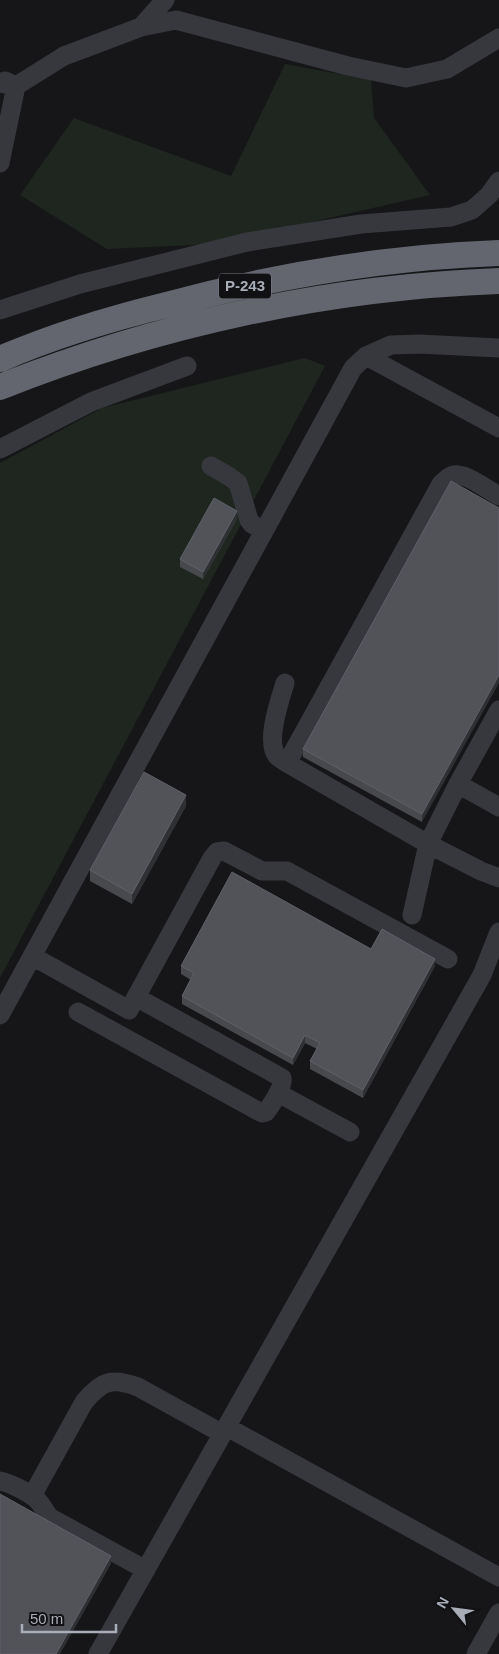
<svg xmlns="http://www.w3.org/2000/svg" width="499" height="1654" viewBox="0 0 499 1654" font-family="Helvetica,sans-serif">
  <rect width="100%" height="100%" fill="#161618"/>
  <path fill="#1e261f" d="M 285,64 L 371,80 L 374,118 L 430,195 L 216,244 L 107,249 L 20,195 L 74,118 L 231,176 Z
    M 305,358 L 325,366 L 0,978 L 0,463 L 102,408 Z"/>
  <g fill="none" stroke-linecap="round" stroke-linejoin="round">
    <path stroke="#37383d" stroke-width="19" d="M 141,27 L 165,0
      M 0,83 L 16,86 L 64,56 L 141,27 L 176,20 L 348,66 L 406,78 L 447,69 L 499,38
      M 0,163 L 16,86 L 5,81
      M 0,310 L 80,284 L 247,242 L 361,224 L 451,217 L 472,210 L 489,195 L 499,181
      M 366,356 L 499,428
      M 0,449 L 91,402 L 187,366
      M 211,466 L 230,477 L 238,483 L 249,520 L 252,524 L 264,531
      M 285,683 C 280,700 265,741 277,756 C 279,758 284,761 287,763 L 428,844 L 481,871 L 499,878
      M 287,763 L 441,484 C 446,479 451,474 458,475 C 470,476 488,490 499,496
      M 458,784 L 499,710
      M 412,915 L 428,844 L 458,784 L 499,807
      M 32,956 L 129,1010 L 212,858 L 217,852 L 224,851 L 262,871 L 287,871 L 448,959
      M 78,1012 L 258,1111 L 262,1113 L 266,1112 C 272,1104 284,1087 282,1078 L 136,997
      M 0,1015 L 353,368 L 366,356 L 391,345 L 419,344 L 499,348
      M 278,1093 L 350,1132
      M 227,1427 L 499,1577
      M 0,1481 C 10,1483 33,1494 39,1502 C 44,1507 45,1513 51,1518 L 146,1570
      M 32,1496 L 84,1402 C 102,1381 111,1377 138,1387 L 223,1434
      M 98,1654 L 482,975 L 499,932
      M 476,1654 L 499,1613"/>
    <path stroke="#63666e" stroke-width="26" d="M 0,359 C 53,336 109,319 166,305 C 274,276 387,257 499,253
      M 0,387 C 158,324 329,287 499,281"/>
  </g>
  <path fill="#47494d" d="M 499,508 L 422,822 L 303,757 L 303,749 Z
    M 237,519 L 203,579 L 180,567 L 180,559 Z
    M 186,806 L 132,904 L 90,881 L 90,870 Z
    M 371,949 L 435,966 L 363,1098 L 310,1069 L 310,1061 L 317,1049 L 305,1043 L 293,1065 L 182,1004 L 182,996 L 191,980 L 181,974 L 181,966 Z"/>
  <path fill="#2f3033" d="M 237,511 L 237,519 L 203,579 L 203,572 Z
    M 499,675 L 499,683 L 422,822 L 422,814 Z
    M 186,795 L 186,806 L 132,904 L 132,894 Z
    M 435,959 L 435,966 L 363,1098 L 363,1090 Z
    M 305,1035 L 305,1043 L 293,1065 L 293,1058 Z
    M 111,1556 L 111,1564 L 60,1654 L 56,1654 Z"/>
  <path fill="#525359" stroke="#5f6168" d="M 451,481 L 499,508 L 499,675 L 422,814 L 303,749 Z
    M 214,498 L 237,511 L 203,572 L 180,559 Z
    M 144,772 L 186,795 L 132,894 L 90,870 Z
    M 232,872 L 371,949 L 382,929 L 435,959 L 363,1090 L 310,1061 L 320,1043 L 305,1035 L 293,1058 L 182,996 L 194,973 L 181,966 Z
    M 0,1494 L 111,1556 L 56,1654 L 0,1654 Z"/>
  <g text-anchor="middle" stroke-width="4.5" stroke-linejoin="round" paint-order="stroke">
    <rect fill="#111113" stroke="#7b7e86" stroke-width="1" x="219" y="273.5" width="52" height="25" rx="4"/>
    <g font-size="15" font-weight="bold" fill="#a8adb8">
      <text x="245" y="291">Р-243</text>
    </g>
  </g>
  <g transform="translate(454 1609) rotate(299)" stroke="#111113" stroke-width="4" paint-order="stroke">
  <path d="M0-4L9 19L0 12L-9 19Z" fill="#a8adb8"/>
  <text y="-8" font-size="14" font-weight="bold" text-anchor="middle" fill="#a8adb8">N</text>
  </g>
  <path d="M22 1624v8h94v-8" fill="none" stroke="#a8adb8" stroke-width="2.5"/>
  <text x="30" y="1624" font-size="15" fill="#a8adb8" stroke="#111113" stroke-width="4" paint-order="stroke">50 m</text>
</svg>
